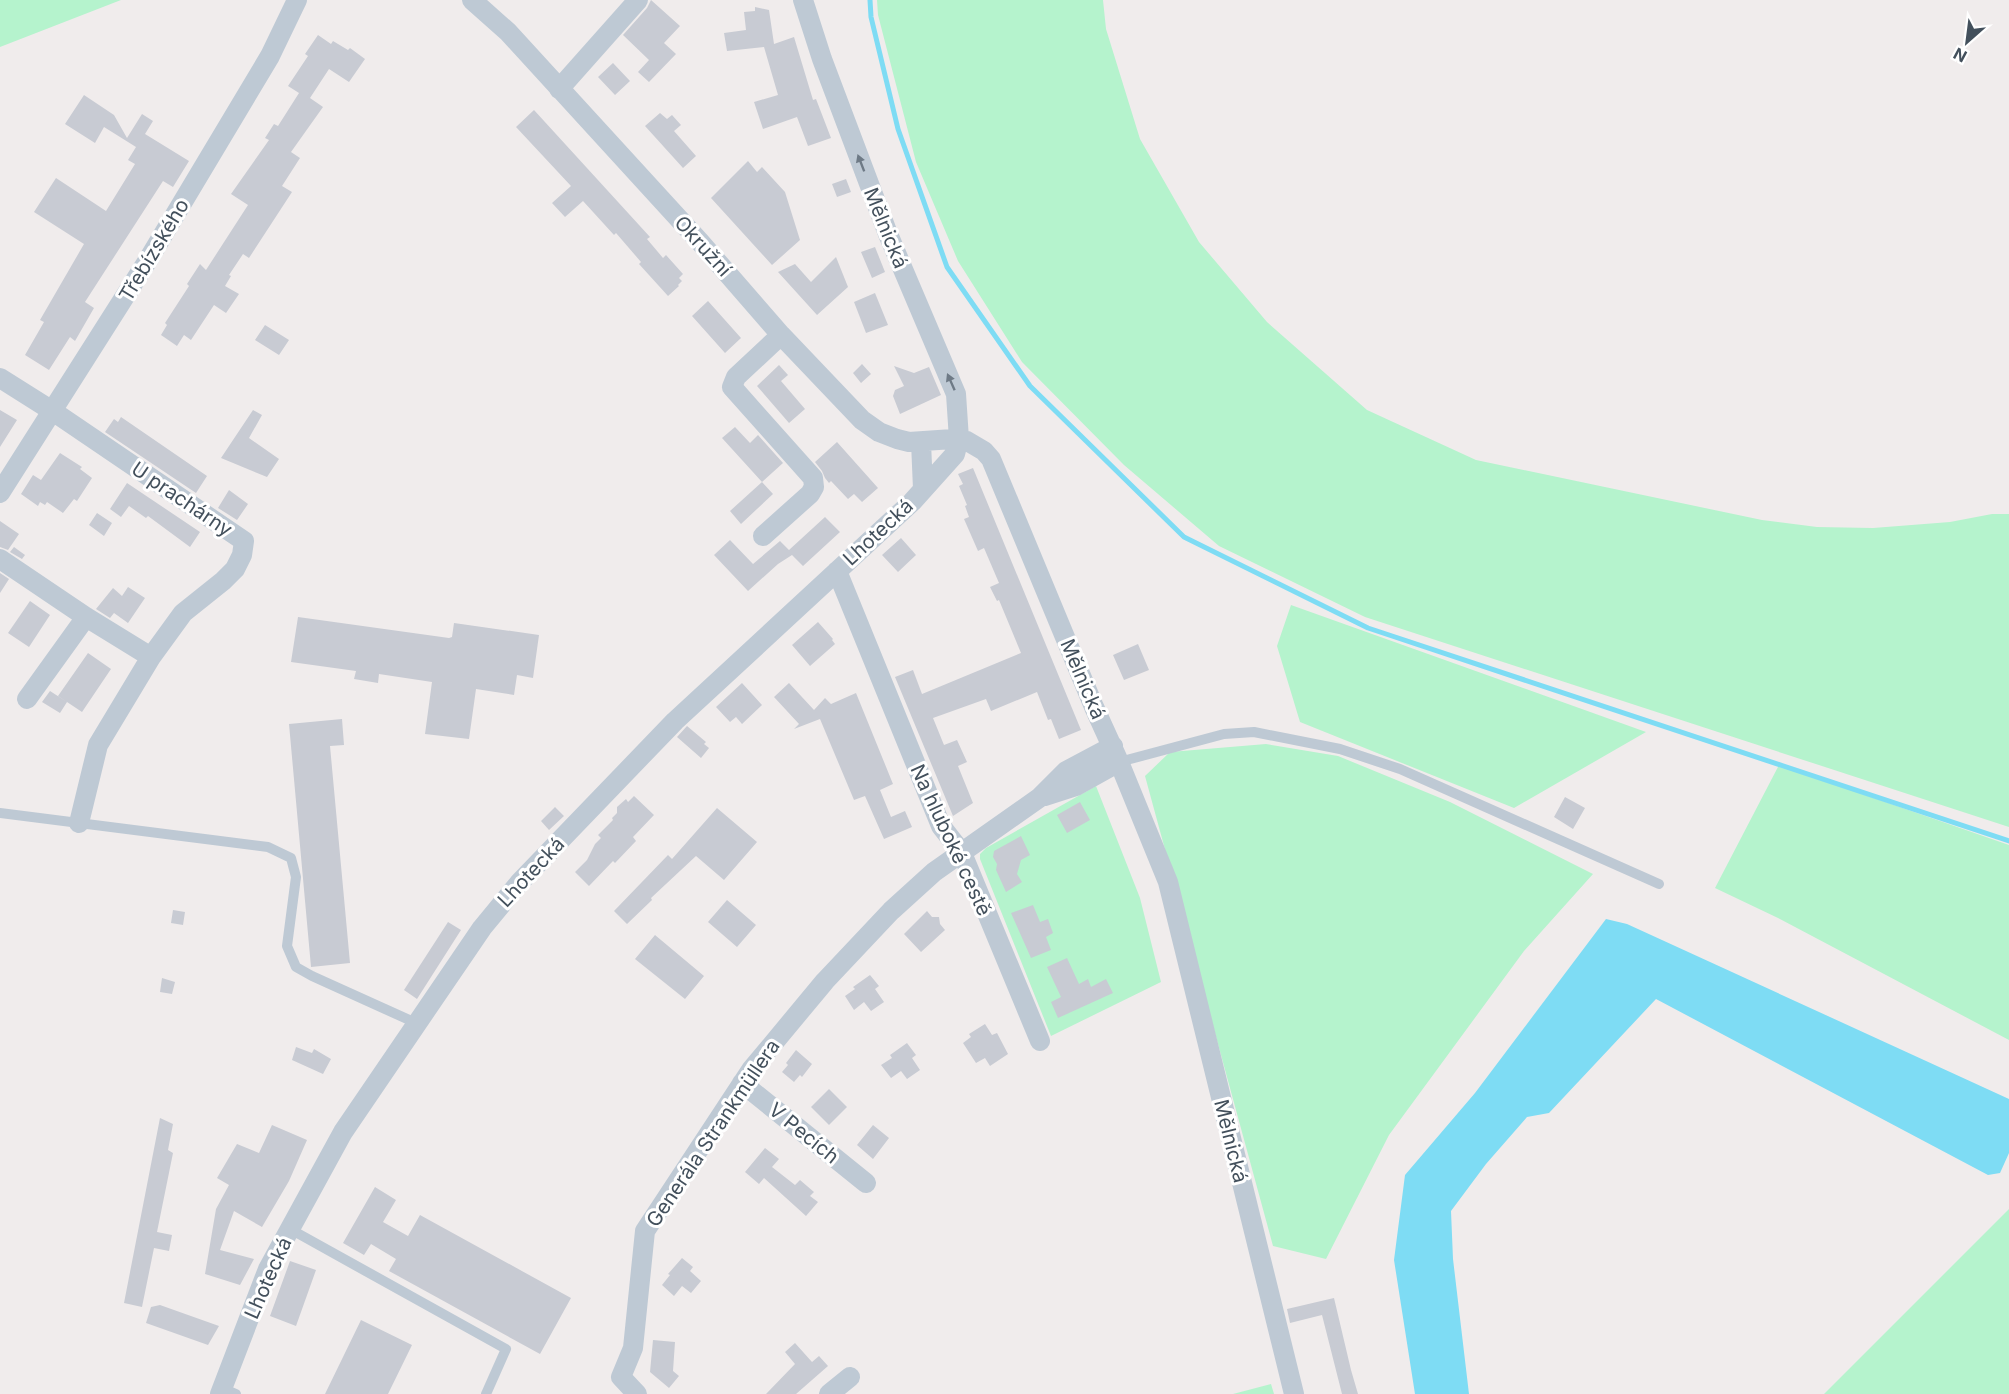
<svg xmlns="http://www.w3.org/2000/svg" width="2009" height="1394" viewBox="0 0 2009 1394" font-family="Inter,sans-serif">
  <rect width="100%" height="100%" fill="#f0ecec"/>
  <path fill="#b5f3cd" d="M 0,0 L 121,0 L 0,47 Z
    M 877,0 L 1103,0 L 1106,29 L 1140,139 L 1199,242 L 1267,322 L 1367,410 L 1476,460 L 1762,520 L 1817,527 L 1873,528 L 1950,522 L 1992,514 L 2009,514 L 2009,827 L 1365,617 L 1219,546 L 1124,465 L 1022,362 L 958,261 L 916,162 L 878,15 Z
    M 1291,605 L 1646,732 L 1514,808 L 1300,722 L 1277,646 Z
    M 1266,744 L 1338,756 L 1450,802 L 1593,874 L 1524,951 L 1389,1135 L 1326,1259 L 1273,1246 L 1145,776 L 1170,752 Z
    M 1779,765 L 2009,845 L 2009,1040 L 1778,918 L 1715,888 Z
    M 1096,786 L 1140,898 L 1161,982 L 1051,1036 L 980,859 L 980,854 L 986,848 Z
    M 2009,1209 L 2009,1394 L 1824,1394 Z
    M 1271,1384 L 1274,1394 L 1233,1394 Z"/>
  <path fill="#7edcf4" d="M 1606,919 L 1627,924 L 2009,1099 L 2009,1153 L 2000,1173 L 1988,1175 L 1656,999 L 1549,1113 L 1527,1117 L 1486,1164 L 1451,1211 L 1453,1259 L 1469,1394 L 1415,1394 L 1394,1260 L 1405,1175 L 1475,1093 Z"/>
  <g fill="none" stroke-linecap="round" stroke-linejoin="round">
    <path stroke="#7edcf4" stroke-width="5" d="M 870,0 L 871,17 L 898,129 L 947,267 L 1030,386 L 1184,537 L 1368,628 L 2009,841"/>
  </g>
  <path fill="#c8cbd3" d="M 651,0 L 680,26 L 664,43 L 676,54 L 649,82 L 638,72 L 649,60 L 623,35 L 647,8 Z
    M 755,7 L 769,10 L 774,44 L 794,37 L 813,100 L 816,99 L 831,138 L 808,146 L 797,117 L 763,129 L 754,102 L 778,95 L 764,47 L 727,51 L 724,33 L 746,30 L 744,12 L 755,11 Z
    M 318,35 L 331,44 L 333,41 L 348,50 L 350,48 L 365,59 L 349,82 L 329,69 L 310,98 L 323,107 L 291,152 L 300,158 L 282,186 L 292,192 L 249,258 L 243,254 L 229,275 L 231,276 L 225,286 L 239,294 L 226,313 L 214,305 L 191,340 L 184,335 L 177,346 L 161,335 L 167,325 L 165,323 L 189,286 L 187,284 L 200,264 L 206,270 L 248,205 L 231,194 L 269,140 L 265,138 L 274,124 L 278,126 L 299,93 L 288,86 L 308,56 L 305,54 Z
    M 613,63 L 630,81 L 615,95 L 598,77 Z
    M 84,95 L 114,115 L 127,138 L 142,114 L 153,121 L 145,134 L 189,161 L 173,187 L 163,181 L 85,302 L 94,308 L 75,341 L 70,337 L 49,370 L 25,355 L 44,322 L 40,320 L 84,244 L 34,212 L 56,178 L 106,211 L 135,164 L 128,160 L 136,147 L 104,127 L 95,143 L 65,124 Z
    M 534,110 L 650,237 L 647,239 L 663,258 L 666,255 L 683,274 L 679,278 L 682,281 L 678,285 L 679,286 L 668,296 L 639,264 L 641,262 L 616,233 L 614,235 L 583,201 L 565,217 L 552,203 L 571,186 L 516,127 Z
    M 660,113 L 667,119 L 672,115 L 681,125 L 674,131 L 696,156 L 683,168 L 645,126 Z
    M 748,161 L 757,172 L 762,167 L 785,192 L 800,240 L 772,265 L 711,198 Z
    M 846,179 L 851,192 L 837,197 L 832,184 Z
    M 875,247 L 885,272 L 872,278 L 861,252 Z
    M 836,257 L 848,287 L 817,315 L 778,272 L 795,264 L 811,282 Z
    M 875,293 L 888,325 L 866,333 L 854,302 Z
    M 708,301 L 741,338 L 725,353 L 692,316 Z
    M 265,325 L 289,340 L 279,355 L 255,340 Z
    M 862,364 L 871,374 L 861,383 L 853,373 Z
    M 779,365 L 788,375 L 781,381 L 805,409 L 789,423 L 757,386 Z
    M 894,366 L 914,373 L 929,367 L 941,395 L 900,414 L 893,396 L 895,390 L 904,386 Z
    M 0,410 L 17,420 L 0,447 Z
    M 253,410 L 262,415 L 249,438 L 279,459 L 267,477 L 221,458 Z
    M 121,417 L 207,476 L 196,493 L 105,432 L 114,419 L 118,422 Z
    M 735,427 L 750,443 L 758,435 L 783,463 L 762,482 L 773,494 L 741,524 L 730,511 L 762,482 L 722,438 Z
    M 837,442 L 878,488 L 862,502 L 854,494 L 848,499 L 831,481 L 829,483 L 825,478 L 822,471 L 815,462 Z
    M 60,453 L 82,467 L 80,469 L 92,478 L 77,501 L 74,499 L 63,513 L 47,502 L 45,505 L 40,502 L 38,506 L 21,494 L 33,475 L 41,480 Z
    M 973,468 L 1081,730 L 1059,739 L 1051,719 L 1048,720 L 1037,692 L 991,711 L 986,699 L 933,718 L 944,745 L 957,740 L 967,762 L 958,766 L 973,803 L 953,816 L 895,677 L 913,670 L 922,694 L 1021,653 L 999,600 L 997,601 L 990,587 L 999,583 L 984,548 L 978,551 L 964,519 L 969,517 L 965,506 L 967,505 L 959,486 L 963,484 L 958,474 Z
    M 127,483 L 200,532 L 190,547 L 148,516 L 146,518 L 129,506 L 121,517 L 110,509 Z
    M 229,490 L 248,504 L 237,520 L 218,508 Z
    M 97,513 L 112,523 L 104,536 L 89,525 Z
    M 825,517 L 840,532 L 803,566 L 792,555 L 778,564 L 748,591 L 714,555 L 730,540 L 753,564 L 780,541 L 789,550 Z
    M 0,521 L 19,534 L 8,550 L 0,547 Z
    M 901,538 L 916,555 L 898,572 L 882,555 Z
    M 14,547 L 25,555 L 22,559 L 10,552 Z
    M 0,573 L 9,579 L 0,593 Z
    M 128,587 L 145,598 L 128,623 L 114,613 L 110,618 L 96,609 L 113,588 L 122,596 Z
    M 30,601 L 50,615 L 29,647 L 8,633 Z
    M 298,617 L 449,638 L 452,637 L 454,623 L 539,635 L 533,678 L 517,675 L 514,695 L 476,689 L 469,739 L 425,734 L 432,682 L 379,674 L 378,683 L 354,679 L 356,671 L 291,662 Z
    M 818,622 L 833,639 L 832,640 L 835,644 L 810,666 L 792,645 Z
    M 1138,644 L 1149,670 L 1124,680 L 1113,655 Z
    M 88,653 L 111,669 L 82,712 L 58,696 Z
    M 742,683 L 762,705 L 742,724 L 736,717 L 730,722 L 716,707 Z
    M 789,683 L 814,710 L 825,698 L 831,704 L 856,693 L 893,784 L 880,790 L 891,817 L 905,811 L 912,827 L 884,839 L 865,796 L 854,800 L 820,719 L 794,729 L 799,724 L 774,697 Z
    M 50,691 L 67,702 L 60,713 L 42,702 Z
    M 342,719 L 344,745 L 330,746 L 350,963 L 311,967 L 289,724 Z
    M 687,726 L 706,742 L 704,744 L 709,748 L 701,758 L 677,737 Z
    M 634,796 L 654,815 L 633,837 L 636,841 L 615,863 L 613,861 L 589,886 L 575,872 L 587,860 L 595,844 L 601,838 L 598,835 L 613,820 L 612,818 L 617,813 L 617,807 L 626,799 L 628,802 Z
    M 1565,797 L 1585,808 L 1573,829 L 1554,817 Z
    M 1080,802 L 1090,820 L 1067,833 L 1057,815 Z
    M 555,807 L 564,816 L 549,830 L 541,821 Z
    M 717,808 L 757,842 L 724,880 L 696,856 L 651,898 L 652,900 L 627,924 L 614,911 L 668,855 L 672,859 Z
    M 1021,836 L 1030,855 L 1021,860 L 1017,874 L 1022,882 L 1006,892 L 996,870 L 997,864 L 993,857 L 994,851 Z
    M 727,900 L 756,925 L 737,947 L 708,922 Z
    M 1033,905 L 1040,922 L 1048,919 L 1053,933 L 1046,937 L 1051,950 L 1031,958 L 1011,913 Z
    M 173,910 L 185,912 L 183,925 L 171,923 Z
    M 927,911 L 932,917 L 939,917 L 940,924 L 945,930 L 921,952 L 904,934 Z
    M 448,922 L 461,930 L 417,999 L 404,990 Z
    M 655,935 L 704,976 L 685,999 L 635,959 Z
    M 1067,958 L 1079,984 L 1088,979 L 1091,987 L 1106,979 L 1113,993 L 1058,1018 L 1051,1002 L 1061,997 L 1047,967 Z
    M 870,975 L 879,986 L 875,989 L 884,1002 L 871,1011 L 864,1002 L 854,1010 L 845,996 L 855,989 L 853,987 Z
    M 162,978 L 175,982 L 172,994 L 160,992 Z
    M 985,1024 L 992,1035 L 997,1033 L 1008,1054 L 990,1066 L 985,1058 L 976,1063 L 963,1043 L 971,1037 L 969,1034 Z
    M 907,1043 L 916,1055 L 912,1058 L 920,1070 L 907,1079 L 901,1071 L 891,1078 L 881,1065 L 892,1058 L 890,1055 Z
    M 296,1047 L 312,1053 L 314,1049 L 331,1059 L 323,1074 L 292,1060 Z
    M 796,1050 L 812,1064 L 802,1077 L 800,1075 L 794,1082 L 782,1072 L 788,1065 L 786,1063 Z
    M 829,1089 L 847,1107 L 829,1125 L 811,1107 Z
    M 160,1118 L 173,1124 L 168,1150 L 173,1153 L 157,1232 L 172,1235 L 169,1251 L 154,1248 L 142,1307 L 124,1303 Z
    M 272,1125 L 307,1140 L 289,1181 L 262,1227 L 234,1211 L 220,1250 L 254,1259 L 240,1285 L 205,1274 L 216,1209 L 229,1185 L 217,1178 L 237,1144 L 259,1153 Z
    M 873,1125 L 889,1138 L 873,1159 L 857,1145 Z
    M 765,1148 L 779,1159 L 772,1167 L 795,1185 L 800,1180 L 814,1192 L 810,1196 L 818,1202 L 806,1216 L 764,1178 L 759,1184 L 745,1172 Z
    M 375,1187 L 396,1200 L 383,1222 L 408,1236 L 420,1215 L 571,1298 L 540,1354 L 389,1271 L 396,1259 L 371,1244 L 364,1255 L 343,1243 Z
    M 682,1258 L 693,1267 L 690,1271 L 701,1281 L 691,1293 L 682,1286 L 674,1296 L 662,1285 L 670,1275 L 668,1274 Z
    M 290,1261 L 316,1270 L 296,1326 L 270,1316 Z
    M 1334,1298 L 1351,1370 L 1358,1394 L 1342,1394 L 1322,1315 L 1290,1323 L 1287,1309 Z
    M 160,1305 L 219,1326 L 208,1345 L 146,1323 L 151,1307 Z
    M 361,1320 L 412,1345 L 388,1394 L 325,1394 Z
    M 653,1340 L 675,1342 L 673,1371 L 679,1376 L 669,1388 L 650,1372 Z
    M 795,1343 L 812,1362 L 819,1356 L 828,1366 L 796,1394 L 766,1394 L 795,1364 L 785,1352 Z"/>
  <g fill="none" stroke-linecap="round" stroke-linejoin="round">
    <path stroke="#bec9d4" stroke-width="10" d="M 1119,762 L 1224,734 L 1254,732 L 1340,749 L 1400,769 L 1659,884
      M 0,813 L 268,847 L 291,858 L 296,877 L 287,946 L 296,967 L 312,976 L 416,1023
      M 290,1229 L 506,1349 L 486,1394
      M 222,1388 L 236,1394"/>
    <path stroke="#bec9d4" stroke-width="20" d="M 472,0 L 508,32 L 701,243 L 781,335 L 862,420 L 879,432 L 897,439 L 909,442 L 953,439 L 967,441 L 984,451 L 991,459 L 1094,707 L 1119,762 L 1168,882 L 1294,1394
      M 559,89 L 638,0
      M 0,378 L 54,412 L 244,541 L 242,555 L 235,569 L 223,581 L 183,613 L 151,657 L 98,745 L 79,823
      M 921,442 L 923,489
      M 0,493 L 148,260 L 270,56 L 297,0
      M 763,536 L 810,494 L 814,487 L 813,478 L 732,387 L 736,377 L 781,335
      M 0,559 L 86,617 L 151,657
      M 837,571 L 941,826 L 962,853 L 1040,1041
      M 27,699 L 86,617
      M 1045,796 L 1076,786 L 1119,762
      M 742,1083 L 866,1183
      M 220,1394 L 268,1269 L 343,1132 L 482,928 L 519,883 L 675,721 L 912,502 L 955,454 L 959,439 L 956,394 L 888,234 L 822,59 L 803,0
      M 637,1394 L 621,1377 L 633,1348 L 645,1231 L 751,1070 L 825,981 L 891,911 L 934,872 L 1039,798 L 1066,771 L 1113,746
      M 829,1394 L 850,1377"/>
  </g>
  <defs><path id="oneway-solid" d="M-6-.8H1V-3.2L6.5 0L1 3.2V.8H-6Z" transform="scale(1.5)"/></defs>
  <g fill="#6e7a86">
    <use href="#oneway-solid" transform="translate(861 163) rotate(-111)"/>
    <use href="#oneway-solid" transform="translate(951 382) rotate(-114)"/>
  </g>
  <g text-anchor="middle" stroke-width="6" stroke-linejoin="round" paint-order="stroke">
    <g font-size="20" fill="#43505c" stroke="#fff">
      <text transform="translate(886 228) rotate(68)" y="7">Mělnická</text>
      <text transform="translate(703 246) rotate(48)" y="7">Okružní</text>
      <text transform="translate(154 250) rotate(-59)" y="7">Třebízského</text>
      <text transform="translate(182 499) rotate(34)" y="7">U prachárny</text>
      <text transform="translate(878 532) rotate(-43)" y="7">Lhotecká</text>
      <text transform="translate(1083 679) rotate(67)" y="7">Mělnická</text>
      <text transform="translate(951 840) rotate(65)" y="7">Na hluboké cestě</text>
      <text transform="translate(531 872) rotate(-47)" y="7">Lhotecká</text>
      <text transform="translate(713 1133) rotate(-56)" y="7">Generála Strankmüllera</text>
      <text transform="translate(804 1133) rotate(39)" y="7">V Pecích</text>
      <text transform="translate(1231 1141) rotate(76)" y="7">Mělnická</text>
      <text transform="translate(268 1278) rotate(-66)" y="7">Lhotecká</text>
    </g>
  </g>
  <g transform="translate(1967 42) rotate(208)" stroke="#ffffff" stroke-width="4.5" paint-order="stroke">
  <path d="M0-4.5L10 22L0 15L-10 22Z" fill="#43505c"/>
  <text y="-9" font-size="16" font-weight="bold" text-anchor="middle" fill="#43505c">N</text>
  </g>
</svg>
